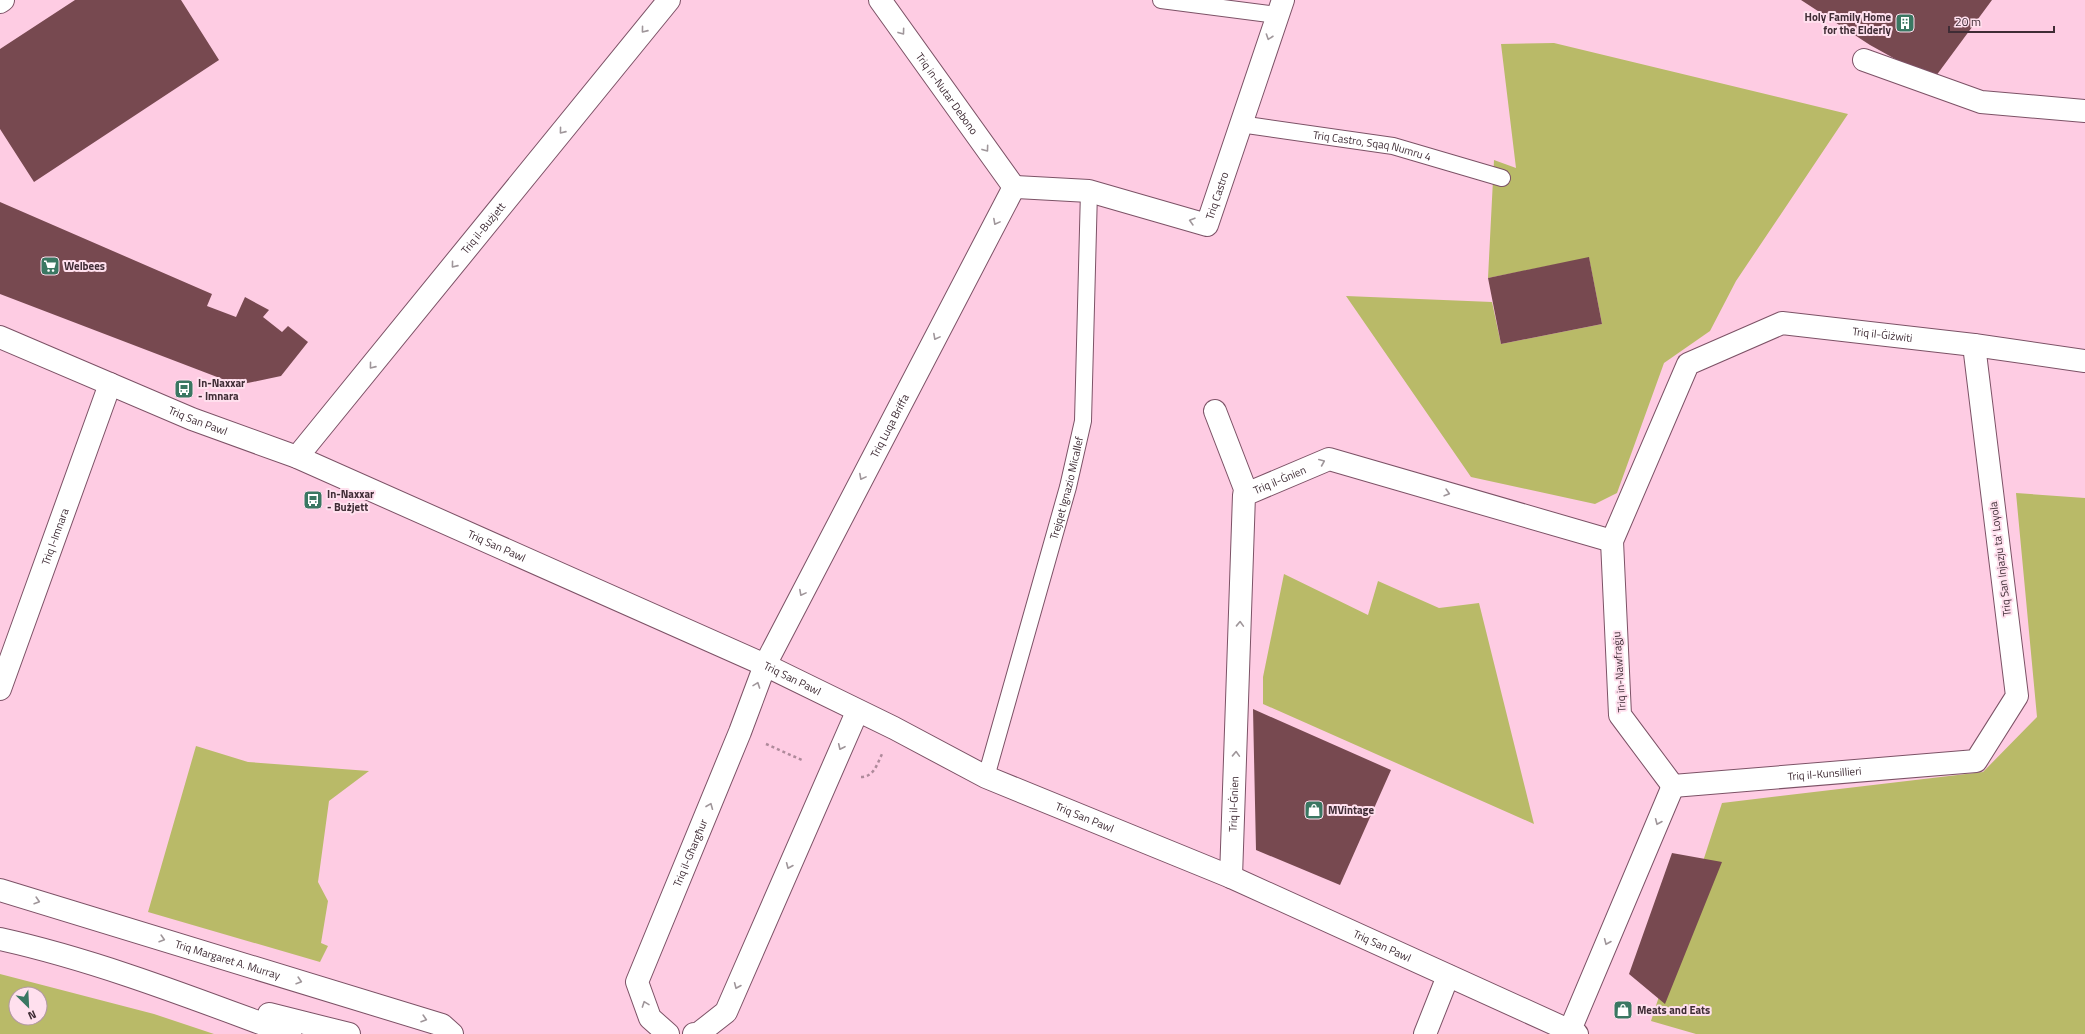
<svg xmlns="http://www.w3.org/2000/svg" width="2085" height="1034" viewBox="0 0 2085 1034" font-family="'Titillium Web',sans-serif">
  <rect width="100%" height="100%" fill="#fecce3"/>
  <path fill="#b9ba68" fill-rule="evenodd" d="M 1554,43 L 1848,114 L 1736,281 L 1710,331 L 1664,363 L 1617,493 L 1595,504 L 1471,477 L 1346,296 L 1492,302 L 1501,344 L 1602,324 L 1589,258 L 1488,278 L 1494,160 L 1516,168 L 1501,44 Z
    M 2016,493 L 2085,498 L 2085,1034 L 1696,1034 L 1651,1021 L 1722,803 L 1983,772 L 2037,717 Z
    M 1284,574 L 1368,615 L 1378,581 L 1439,608 L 1479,603 L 1534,824 L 1263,704 L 1263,677 Z
    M 196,746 L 248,762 L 369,771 L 329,801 L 318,882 L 328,901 L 321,943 L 328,946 L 320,962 L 148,912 Z
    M 0,974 L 154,1014 L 214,1034 L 0,1034 ZM 16,994 L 40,994 L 40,1018 L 16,1018 Z"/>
  <path fill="#774950" d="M 75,0 L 181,0 L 219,60 L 34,182 L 0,129 L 0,49 Z
    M 1801,0 L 1992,0 L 1933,80 L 1870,45 Z
    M 0,202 L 212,294 L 207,306 L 236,317 L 245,297 L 269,310 L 263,317 L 282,332 L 288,326 L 308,342 L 281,376 L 238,385 L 0,294 Z
    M 1589,257 L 1602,324 L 1501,344 L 1488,278 Z
    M 1253,709 L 1391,770 L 1340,885 L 1256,850 Z
    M 1672,853 L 1722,862 L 1665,1004 L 1629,974 Z"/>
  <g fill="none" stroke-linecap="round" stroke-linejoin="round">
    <g stroke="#7c5266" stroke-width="18">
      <g id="service">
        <path d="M 1161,0 L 1277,15"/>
        <path id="s1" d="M 1240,124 L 1393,146 L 1502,178"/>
        <path id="s2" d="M 986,777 L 1068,487 L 1083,421 L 1089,191"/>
      </g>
    </g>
    <g stroke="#7c5266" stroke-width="24">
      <g id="minor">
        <path id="s3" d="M 880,0 L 1014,187"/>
        <path d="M 1864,60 L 1981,102 L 2085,111"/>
        <path id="s4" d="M 1014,187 L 1089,191 L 1207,225 L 1283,0"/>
        <path d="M 1215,411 L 1247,494"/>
        <path id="s5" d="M 297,457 L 669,0"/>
        <path id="s6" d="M 0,689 L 110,384"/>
        <path id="s7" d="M 1673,786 L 1620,715 L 1612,541 L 1688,364 L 1782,323 L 1974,345 L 2085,361"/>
        <path id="s8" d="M 1673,786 L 1976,761 L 2017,696 L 1974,345"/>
        <path id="s9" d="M 1231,877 L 1244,495 L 1329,459 L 1612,541"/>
        <path id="s10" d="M 0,890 L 442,1025 L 452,1034"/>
        <path d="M 1570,1030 L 1673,786"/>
        <path id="s11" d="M 668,1034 L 650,1018 L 637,982 L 740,732 L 765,665 L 1014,187"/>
        <path d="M 694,1034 L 698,1034 L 726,1012 L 857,712"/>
        <path d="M 1425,1034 L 1448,976"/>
      </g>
    </g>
    <g stroke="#7c5266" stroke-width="24">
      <g id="secondary">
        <path id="s12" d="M 0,337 L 192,419 L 297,457 L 765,665 L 894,728 L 986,777 L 1231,877 L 1577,1034"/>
        <path d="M 0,939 C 99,961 195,999 290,1034"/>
        <path d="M 269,1014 L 349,1034"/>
      </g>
    </g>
    <g stroke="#7c5266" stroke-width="24">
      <path id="primary" d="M 0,2 L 3,0"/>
    </g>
    <path stroke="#af8a9b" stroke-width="2.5" stroke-dasharray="3 3" stroke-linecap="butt" d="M 766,744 L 804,761
      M 861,777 C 874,777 877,764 882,754"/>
    <use href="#service" stroke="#fff" stroke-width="16"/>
    <use href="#minor" stroke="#fff" stroke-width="22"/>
    <use href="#secondary" stroke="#fff" stroke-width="22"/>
    <use href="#primary" stroke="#fff" stroke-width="22"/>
  </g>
  <defs><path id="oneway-chevron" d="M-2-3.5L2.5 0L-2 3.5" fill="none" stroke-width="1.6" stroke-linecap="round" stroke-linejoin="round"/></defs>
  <g stroke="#9f969a">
    <use href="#oneway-chevron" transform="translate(644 30) rotate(129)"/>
    <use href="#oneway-chevron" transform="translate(902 32) rotate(54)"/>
    <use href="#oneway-chevron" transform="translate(1269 37) rotate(109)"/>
    <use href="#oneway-chevron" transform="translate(562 131) rotate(129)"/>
    <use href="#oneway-chevron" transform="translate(986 149) rotate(54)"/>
    <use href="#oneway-chevron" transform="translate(1192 221) rotate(-164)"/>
    <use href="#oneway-chevron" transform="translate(996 222) rotate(118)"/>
    <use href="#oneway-chevron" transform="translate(454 265) rotate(129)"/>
    <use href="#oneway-chevron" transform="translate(936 337) rotate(118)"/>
    <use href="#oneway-chevron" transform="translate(372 366) rotate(129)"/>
    <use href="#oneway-chevron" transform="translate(1322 462) rotate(-23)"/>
    <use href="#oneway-chevron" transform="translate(862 477) rotate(118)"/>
    <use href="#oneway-chevron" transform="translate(1447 493) rotate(16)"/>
    <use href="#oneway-chevron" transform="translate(802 593) rotate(118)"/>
    <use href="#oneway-chevron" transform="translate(1240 624) rotate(-88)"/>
    <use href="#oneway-chevron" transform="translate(757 685) rotate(-70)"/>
    <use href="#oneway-chevron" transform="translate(841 747) rotate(115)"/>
    <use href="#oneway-chevron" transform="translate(1236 754) rotate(-88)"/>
    <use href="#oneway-chevron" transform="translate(710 806) rotate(-68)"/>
    <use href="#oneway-chevron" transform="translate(1658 822) rotate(113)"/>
    <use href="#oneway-chevron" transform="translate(789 866) rotate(113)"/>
    <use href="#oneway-chevron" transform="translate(37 901) rotate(17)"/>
    <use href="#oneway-chevron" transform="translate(162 939) rotate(17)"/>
    <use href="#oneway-chevron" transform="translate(1607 942) rotate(113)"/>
    <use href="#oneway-chevron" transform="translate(299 981) rotate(17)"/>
    <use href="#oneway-chevron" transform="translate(737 986) rotate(113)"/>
    <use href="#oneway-chevron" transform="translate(645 1004) rotate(-110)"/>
    <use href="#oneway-chevron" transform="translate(424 1019) rotate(17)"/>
  </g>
  <defs>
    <g id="building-square" transform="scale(1)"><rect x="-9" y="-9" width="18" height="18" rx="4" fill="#3a7762" stroke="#ffe0ee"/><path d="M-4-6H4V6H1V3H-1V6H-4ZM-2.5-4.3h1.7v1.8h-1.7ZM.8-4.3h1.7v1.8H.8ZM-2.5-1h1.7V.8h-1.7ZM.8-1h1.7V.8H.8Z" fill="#fff"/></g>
    <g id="supermarket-square" transform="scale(1)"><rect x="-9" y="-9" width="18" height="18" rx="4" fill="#3a7762" stroke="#ffe0ee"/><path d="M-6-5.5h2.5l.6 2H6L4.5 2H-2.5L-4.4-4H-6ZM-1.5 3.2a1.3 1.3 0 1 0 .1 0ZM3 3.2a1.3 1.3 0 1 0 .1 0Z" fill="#fff"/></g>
    <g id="bus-square" transform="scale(1)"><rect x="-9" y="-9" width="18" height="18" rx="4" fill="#3a7762" stroke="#ffe0ee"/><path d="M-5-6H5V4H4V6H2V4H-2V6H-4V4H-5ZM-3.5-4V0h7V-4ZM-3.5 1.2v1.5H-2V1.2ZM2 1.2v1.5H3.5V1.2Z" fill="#fff"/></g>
    <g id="shop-square" transform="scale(1)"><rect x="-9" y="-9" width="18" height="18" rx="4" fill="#3a7762" stroke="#ffe0ee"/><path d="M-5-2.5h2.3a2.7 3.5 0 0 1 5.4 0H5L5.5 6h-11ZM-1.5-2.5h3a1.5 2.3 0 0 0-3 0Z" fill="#fff"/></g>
  </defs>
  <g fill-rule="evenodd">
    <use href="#building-square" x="1905" y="23"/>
    <use href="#supermarket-square" x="50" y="266"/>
    <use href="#bus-square" x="184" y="389"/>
    <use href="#bus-square" x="313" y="500"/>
    <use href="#shop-square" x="1314" y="810"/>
    <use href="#shop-square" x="1623" y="1010"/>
  </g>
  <g text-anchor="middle" stroke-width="4" stroke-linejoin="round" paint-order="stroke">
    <g font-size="11" font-weight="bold" fill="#3f2c35" stroke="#ffe0ee" text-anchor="start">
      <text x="1891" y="21" text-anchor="end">Holy Family Home<tspan x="1891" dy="13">for the Elderly</tspan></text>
      <text x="64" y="270">Welbees</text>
      <text x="198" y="387">In-Naxxar<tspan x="198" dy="13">- Imnara</tspan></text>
      <text x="327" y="498">In-Naxxar<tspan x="327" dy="13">- Bużjett</tspan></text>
      <text x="1328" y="814">MVintage</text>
      <text x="1637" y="1014">Meats and Eats</text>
    </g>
    <g font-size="11" fill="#3f2c35" stroke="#ffe0ee">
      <text dy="4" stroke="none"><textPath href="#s3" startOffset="115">Triq in-Nutar Debono</textPath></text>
      <text dy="4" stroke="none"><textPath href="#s1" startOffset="134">Triq Castro, Sqaq Numru 4</textPath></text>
      <text dy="4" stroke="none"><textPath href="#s4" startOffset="229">Triq Castro</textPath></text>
      <text dy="4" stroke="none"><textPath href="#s5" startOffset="295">Triq il-Bużjett</textPath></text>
      <text dy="4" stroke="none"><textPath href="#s7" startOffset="659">Triq il-Ġiżwiti</textPath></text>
      <text dy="4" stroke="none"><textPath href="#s12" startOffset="215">Triq San Pawl</textPath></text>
      <text dy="4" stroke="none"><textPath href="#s11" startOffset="674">Triq Luqa Briffa</textPath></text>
      <text dy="4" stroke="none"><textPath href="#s9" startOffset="421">Triq il-Ġnien</textPath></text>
      <text dy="4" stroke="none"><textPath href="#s2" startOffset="300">Trejqet Ignazio Micallef</textPath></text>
      <text dy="4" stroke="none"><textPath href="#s6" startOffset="162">Triq l-Imnara</textPath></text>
      <text dy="4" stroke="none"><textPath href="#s12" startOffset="539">Triq San Pawl</textPath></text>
      <text transform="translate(2000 559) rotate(-97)" y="4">Triq San Injazju ta' Loyola</text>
      <text transform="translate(1619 672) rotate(-94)" y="4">Triq in-Nawfraġju</text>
      <text dy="4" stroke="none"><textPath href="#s12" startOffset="863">Triq San Pawl</textPath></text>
      <text dy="4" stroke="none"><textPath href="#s8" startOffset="152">Triq il-Kunsillieri</textPath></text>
      <text dy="4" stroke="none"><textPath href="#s9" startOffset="73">Triq il-Ġnien</textPath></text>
      <text dy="4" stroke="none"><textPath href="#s12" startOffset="1187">Triq San Pawl</textPath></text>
      <text dy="4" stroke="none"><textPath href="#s11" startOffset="202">Triq il-Għargħur</textPath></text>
      <text dy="4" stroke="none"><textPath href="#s12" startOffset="1511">Triq San Pawl</textPath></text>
      <text dy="4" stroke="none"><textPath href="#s10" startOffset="238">Triq Margaret A. Murray</textPath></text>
    </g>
  </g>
  <g transform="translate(28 1006) rotate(156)"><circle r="19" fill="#ffe0ee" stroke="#b298a4"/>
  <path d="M0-3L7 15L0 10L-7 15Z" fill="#3a7762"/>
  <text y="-6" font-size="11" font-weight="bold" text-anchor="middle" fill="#3f2c35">N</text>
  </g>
  <path d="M1949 26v6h105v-6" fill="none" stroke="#3f2c35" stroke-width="2"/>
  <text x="1955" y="26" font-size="12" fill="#3f2c35" stroke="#ffe0ee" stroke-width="3" paint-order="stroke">20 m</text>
</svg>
